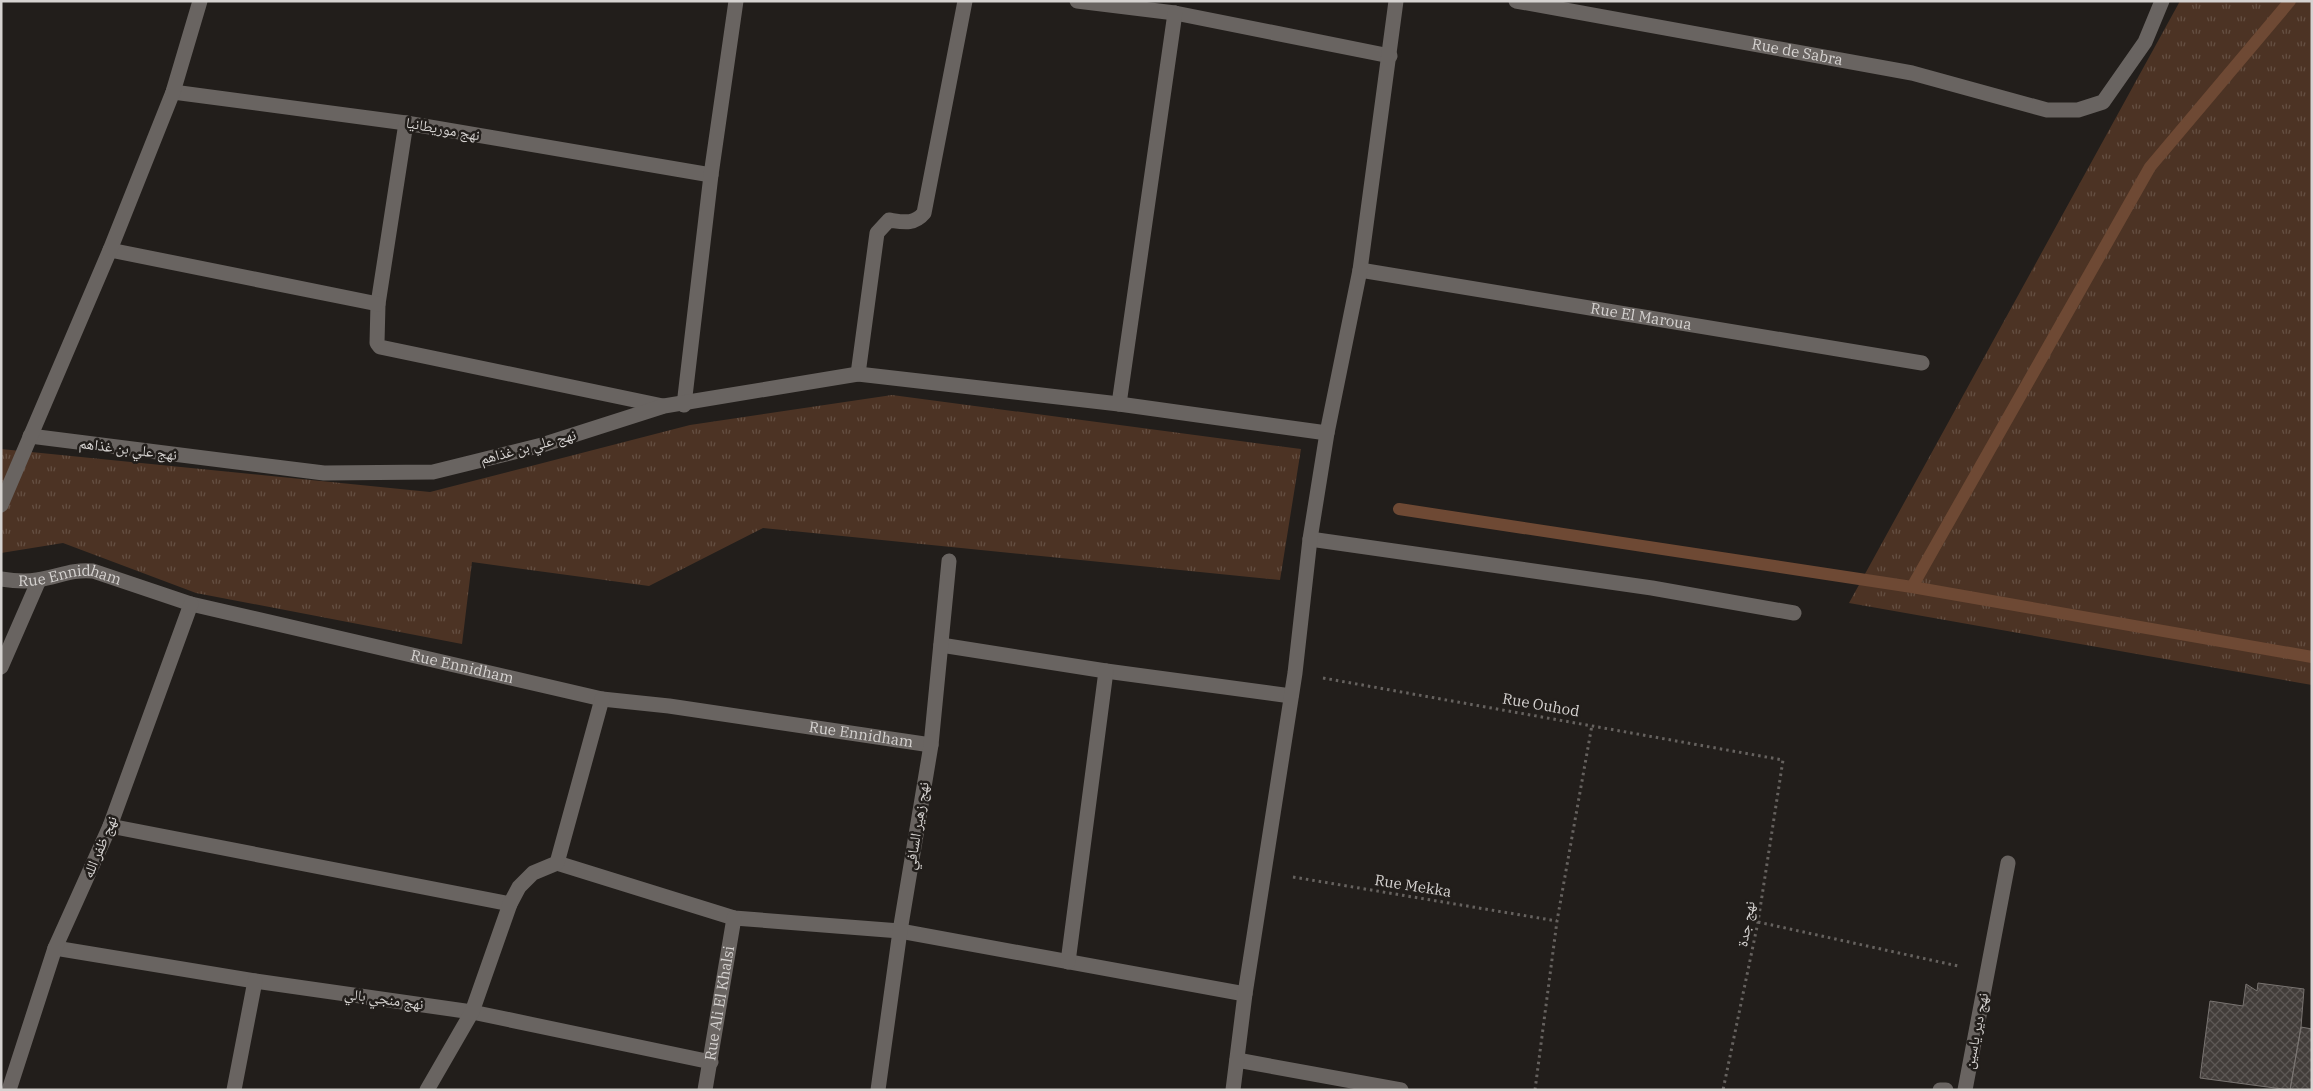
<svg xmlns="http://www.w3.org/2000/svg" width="2313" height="1091" viewBox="0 0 2313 1091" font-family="'IBM Plex Serif','Noto Naskh Arabic',serif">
  <defs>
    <pattern id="grass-tufts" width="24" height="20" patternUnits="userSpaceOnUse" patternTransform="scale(1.25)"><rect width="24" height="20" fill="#4c3324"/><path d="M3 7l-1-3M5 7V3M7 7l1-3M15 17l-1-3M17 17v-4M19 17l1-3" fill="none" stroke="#655043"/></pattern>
    <pattern id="building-cross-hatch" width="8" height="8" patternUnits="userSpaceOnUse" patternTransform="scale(1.25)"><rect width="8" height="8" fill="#423d3a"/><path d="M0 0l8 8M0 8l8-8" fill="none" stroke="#5d5855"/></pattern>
  </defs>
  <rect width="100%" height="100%" fill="#221e1b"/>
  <path fill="url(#grass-tufts)" d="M 2180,1 L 2312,1 L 2312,685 L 1849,603 Z
    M 892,395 L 1301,449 L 1280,580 L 763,528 L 649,586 L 472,562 L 462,644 L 196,593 L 63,543 L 1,553 L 1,449 L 430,492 L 690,425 Z"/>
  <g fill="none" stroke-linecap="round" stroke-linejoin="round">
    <path stroke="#6e4934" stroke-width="12" d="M 1399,509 L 1912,587 L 2312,657
      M 1912,587 L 2150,167 L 2290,1"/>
  </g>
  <path fill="url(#building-cross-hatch)" stroke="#797471" d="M 2258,983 L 2304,989 L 2301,1027 L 2290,1090 L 2200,1078 L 2210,1001 L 2243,1006 L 2246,984 L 2257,991 Z
    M 2301,1027 L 2312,1029 L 2312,1090 L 2290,1090 Z"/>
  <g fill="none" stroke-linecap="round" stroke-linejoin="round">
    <path stroke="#66625f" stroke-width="3" stroke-dasharray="2.5 4" stroke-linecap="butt" d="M 1323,678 L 1783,760 L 1758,922 L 1723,1090
      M 1293,877 L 1557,921
      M 1758,922 L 1958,966
      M 1535,1090 L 1557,921 L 1592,725"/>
    <g stroke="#696461" stroke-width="15">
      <path d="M 1077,1 L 1175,13 L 1390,56"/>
      <path id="s1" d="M 1516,1 L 1912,73 L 2047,110 L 2078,110 L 2103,102 L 2145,42 L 2162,1"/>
      <path d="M 173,92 L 406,123 L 711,175"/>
      <path d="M 406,123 L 378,304 L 377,343 L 380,347 L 663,406"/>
      <path d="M 110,250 L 378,304"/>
      <path id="s2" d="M 1360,270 L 1922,363"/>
      <path d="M 858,374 L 877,233 L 889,220 C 903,222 914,225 924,213 L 965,1"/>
      <path d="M 1119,404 L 1175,13"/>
      <path d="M 684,405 L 711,175 L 736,1"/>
      <path d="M 30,436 L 324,473 L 433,472 L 542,445 L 664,406 L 858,374 L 1119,404 L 1327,433"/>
      <path d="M 1,505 L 110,250 L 173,92 L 200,1"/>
      <path d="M 1310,539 L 1652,588 L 1794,613"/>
      <path id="s3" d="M 1,579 C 14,581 25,582 37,580 C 59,577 70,569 93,571 L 191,604 L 602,699 L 669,706 L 931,745"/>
      <path d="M 941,645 L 1106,671 L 1291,696"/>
      <path d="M 1,667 L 39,580"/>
      <path d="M 110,826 L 510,904"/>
      <path d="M 557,863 L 734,918 L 900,931 L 1245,994"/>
      <path d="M 55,948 L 255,981 L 472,1012 L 711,1062"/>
      <path d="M 1068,962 L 1106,671"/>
      <path d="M 1237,1060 L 1401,1090"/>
      <path d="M 9,1090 L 55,948 L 110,826 L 191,604"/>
      <path d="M 234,1090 L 255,981"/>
      <path d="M 427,1090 L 472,1012 L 510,904 L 519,887 L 533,873 L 557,863 L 602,699"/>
      <path id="s4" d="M 705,1090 L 734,918"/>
      <path d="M 878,1090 L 900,931 L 931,745 L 949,561"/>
      <path d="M 1233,1090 L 1245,994 L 1295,673 L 1310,539 L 1327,433 L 1360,270 L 1396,1"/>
      <path d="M 1940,1090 L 1946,1090"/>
      <path d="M 1965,1090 L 2008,863"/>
    </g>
  </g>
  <g text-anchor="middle" stroke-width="5" stroke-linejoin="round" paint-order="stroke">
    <g font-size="15" fill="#d6d3d1" stroke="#221e1b">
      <text dy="5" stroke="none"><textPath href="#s1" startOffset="286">Rue de Sabra</textPath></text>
      <text transform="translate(443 129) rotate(10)" y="5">نهج موريطانيا</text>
      <text dy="5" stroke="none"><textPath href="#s2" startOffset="285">Rue El Maroua</textPath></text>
      <text transform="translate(528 447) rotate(-15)" y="5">نهج علي بن غذاهم</text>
      <text transform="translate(128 449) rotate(7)" y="5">نهج علي بن غذاهم</text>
      <text dy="5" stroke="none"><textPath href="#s3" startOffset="70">Rue Ennidham</textPath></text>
      <text dy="5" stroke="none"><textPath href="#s3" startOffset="475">Rue Ennidham</textPath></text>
      <text transform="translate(1541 705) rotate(10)" y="5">Rue Ouhod</text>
      <text dy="5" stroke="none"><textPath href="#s3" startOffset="880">Rue Ennidham</textPath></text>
      <text transform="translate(917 826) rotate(-81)" y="5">نهج زهير السافي</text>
      <text transform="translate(100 847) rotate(-67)" y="5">نهج ظفر الله</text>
      <text transform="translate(1413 886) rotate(9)" y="5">Rue Mekka</text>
      <text transform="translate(1746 924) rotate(-80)" y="5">نهج جدة</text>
      <text transform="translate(384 999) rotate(8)" y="5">نهج منجي بالي</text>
      <text dy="5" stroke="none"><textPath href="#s4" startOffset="88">Rue Ali El Khalsi</textPath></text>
      <text transform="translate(1976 1031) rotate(-79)" y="5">نهج دير ياسين</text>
    </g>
  </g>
  <rect width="2313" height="1091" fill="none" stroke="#d6d3d1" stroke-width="5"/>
</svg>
